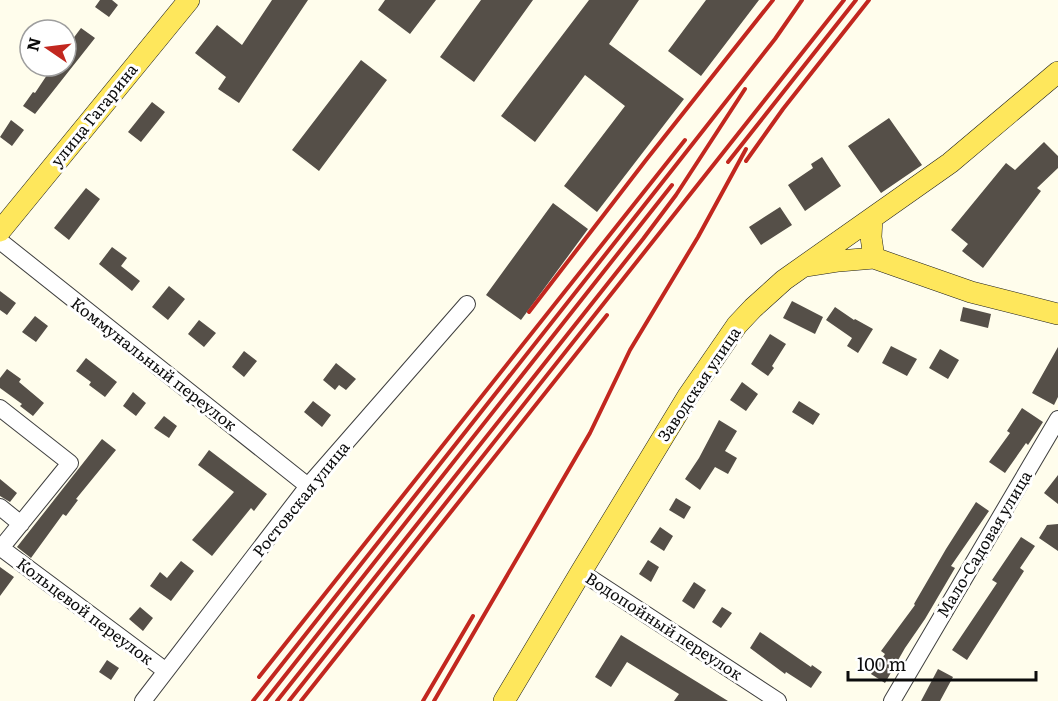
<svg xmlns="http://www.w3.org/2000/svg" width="1058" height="701" viewBox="0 0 1058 701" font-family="Literata,serif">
  <rect width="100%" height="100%" fill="#fffdec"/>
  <path fill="#554f48" d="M 100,0 L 112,0 L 118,5 L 109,17 L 95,7 Z
    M 272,0 L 308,0 L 239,103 L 218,89 L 226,77 L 195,53 L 217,25 L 242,45 Z
    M 385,0 L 436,0 L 410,34 L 378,10 Z
    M 481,0 L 533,0 L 474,82 L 440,57 Z
    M 589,0 L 639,0 L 609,44 L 684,99 L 597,212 L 564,186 L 625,106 L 585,75 L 535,142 L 501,116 Z
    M 706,0 L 759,0 L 701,76 L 668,51 Z
    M 81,28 L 95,38 L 35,114 L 23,106 L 33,92 L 35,93 L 53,66 L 66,66 L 66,48 Z
    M 361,60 L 387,80 L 319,171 L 292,150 Z
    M 152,102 L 165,112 L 141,142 L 128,132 Z
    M 889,118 L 922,165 L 881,193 L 848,146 Z
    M 11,120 L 24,130 L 12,146 L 0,137 Z
    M 1044,142 L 1058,156 L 1058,168 L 1037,188 L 1041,191 L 983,268 L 962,251 L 968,244 L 951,230 L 1006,163 L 1015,170 Z
    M 822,157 L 841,186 L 805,211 L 788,185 L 813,168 L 811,164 Z
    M 86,188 L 100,199 L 69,240 L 54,228 Z
    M 553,203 L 588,229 L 521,320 L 486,295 Z
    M 780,207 L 792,225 L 761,245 L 749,227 Z
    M 112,247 L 127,258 L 121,266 L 140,281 L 132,291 L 99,264 Z
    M 169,286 L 185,299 L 168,320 L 152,307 Z
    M 0,291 L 16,303 L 7,315 L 0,310 Z
    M 792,301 L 823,317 L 815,334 L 783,318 Z
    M 835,307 L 854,320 L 855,319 L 873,329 L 858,353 L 847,346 L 852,338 L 826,320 Z
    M 963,307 L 991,314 L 988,328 L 960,321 Z
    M 35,316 L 48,326 L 36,342 L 22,332 Z
    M 199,320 L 216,333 L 204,347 L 188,334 Z
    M 770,334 L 786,344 L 772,366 L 774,368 L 768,376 L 751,364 Z
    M 891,346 L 917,359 L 907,376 L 882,363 Z
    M 1058,347 L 1058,397 L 1054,405 L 1032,393 Z
    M 940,349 L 959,360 L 948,379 L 929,368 Z
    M 244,351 L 257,361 L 244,377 L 232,367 Z
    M 86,358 L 117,382 L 105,397 L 89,385 L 91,382 L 76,371 Z
    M 336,363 L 356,379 L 346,390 L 339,385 L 335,390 L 323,380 Z
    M 7,369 L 21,379 L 19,382 L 44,403 L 33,416 L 20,406 L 22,404 L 0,388 L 0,378 Z
    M 742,382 L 758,394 L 746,411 L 730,400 Z
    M 133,392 L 146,403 L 136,416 L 123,406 Z
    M 313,401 L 331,415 L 322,427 L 304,412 Z
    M 799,401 L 820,414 L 813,425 L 792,412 Z
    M 1022,408 L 1043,422 L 1028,445 L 1026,443 L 1005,473 L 989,462 L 1010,433 L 1007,431 Z
    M 164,416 L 177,426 L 169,438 L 154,428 Z
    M 719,420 L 737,431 L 725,451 L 737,458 L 728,474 L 715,467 L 700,490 L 685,479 L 699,458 Z
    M 102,439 L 116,450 L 76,499 L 78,500 L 66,516 L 63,514 L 31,558 L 17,547 Z
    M 209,450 L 267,494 L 254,511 L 251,508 L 212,556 L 192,540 L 234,492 L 198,465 Z
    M 1058,475 L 1058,504 L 1044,493 Z
    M 0,479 L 17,493 L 10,502 L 0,496 Z
    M 676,498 L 691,507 L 684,519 L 669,510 Z
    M 976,502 L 989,511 L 951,566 L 955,568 L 925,619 L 905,648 L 885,683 L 871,674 L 885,654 L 881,651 L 915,605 L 914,604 L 946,549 Z
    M 1058,524 L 1058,551 L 1039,538 L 1047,525 Z
    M 660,527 L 673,536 L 664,551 L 650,542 Z
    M 1021,537 L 1035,546 L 1020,568 L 1024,571 L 967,660 L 952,650 L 997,583 L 992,580 Z
    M 648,560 L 659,567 L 651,582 L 639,574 Z
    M 181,561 L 194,571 L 171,601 L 150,586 L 160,572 L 167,578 Z
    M 0,567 L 14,577 L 0,596 Z
    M 694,582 L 706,590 L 694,609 L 682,601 Z
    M 140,607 L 153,618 L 143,631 L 129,619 Z
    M 722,607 L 732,613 L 721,628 L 712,622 Z
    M 760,632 L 811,667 L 812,665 L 822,672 L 811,688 L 786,672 L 785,674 L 750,648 Z
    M 621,635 L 728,701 L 674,701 L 679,694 L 627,662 L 611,687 L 595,677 Z
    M 107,660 L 119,668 L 111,680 L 99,672 Z
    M 938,669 L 953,677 L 940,701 L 921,701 Z"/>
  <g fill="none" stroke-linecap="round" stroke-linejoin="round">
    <g stroke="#3f3f3f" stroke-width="18">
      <path id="minor" d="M 0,241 L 308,486
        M 0,408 L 70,463 L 1,548 L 166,671
        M 0,507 L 21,524
        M 581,572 L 778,701
        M 143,701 L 308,486 L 467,304
        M 892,701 L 1058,419"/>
    </g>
    <g stroke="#1d1d1d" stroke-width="22">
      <path id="major" d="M 872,218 L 871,237 L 874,258
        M 0,231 L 189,0
        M 807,266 L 839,261 L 874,258 L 971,292 L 1058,314
        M 504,701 L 581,572 L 688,396 L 737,325 L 753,308 L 784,280 L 950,163 L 1058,72"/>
    </g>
    <use href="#minor" stroke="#fff" stroke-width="16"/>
    <use href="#major" stroke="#fee75c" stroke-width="21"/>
    <path stroke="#c2271f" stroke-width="4" d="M 746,161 L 783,109 L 869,0
      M 728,162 L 856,0
      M 529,312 L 646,160 L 773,0
      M 259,677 L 685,140
      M 253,701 L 676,165 L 775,39 L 802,0
      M 265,701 L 672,185
      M 277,701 L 643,239 L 676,195 L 745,89
      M 289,701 L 844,0
      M 301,701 L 607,315
      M 423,701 L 473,616
      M 434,701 L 590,433 L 630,350 L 698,237 L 746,149"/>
  </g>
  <g text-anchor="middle" stroke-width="6" stroke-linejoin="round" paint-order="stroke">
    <g font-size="16" fill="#0c0c0c" stroke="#fff">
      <text transform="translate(94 115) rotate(-51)" y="6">улица Гагарина</text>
      <text transform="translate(154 364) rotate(38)" y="6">Коммунальный переулок</text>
      <text transform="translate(699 384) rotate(-56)" y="6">Заводская улица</text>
      <text transform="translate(301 499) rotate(-51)" y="6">Ростовская улица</text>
      <text transform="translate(984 544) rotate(-59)" y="6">Мало-Садовая улица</text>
      <text transform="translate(85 611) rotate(37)" y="6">Кольцевой переулок</text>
      <text transform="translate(664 626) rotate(33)" y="6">Водопойный переулок</text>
    </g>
  </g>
  <g transform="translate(48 48) rotate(284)"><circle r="28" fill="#ffffff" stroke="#9e9e9e" stroke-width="1.5"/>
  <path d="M0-4.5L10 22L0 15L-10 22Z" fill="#c2271f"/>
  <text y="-9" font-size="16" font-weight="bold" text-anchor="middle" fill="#0c0c0c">N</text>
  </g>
  <path d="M848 671v9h188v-9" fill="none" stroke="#0c0c0c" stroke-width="3"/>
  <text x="857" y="671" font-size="18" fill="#0c0c0c" stroke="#ffffff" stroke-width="4.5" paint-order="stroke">100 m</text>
</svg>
